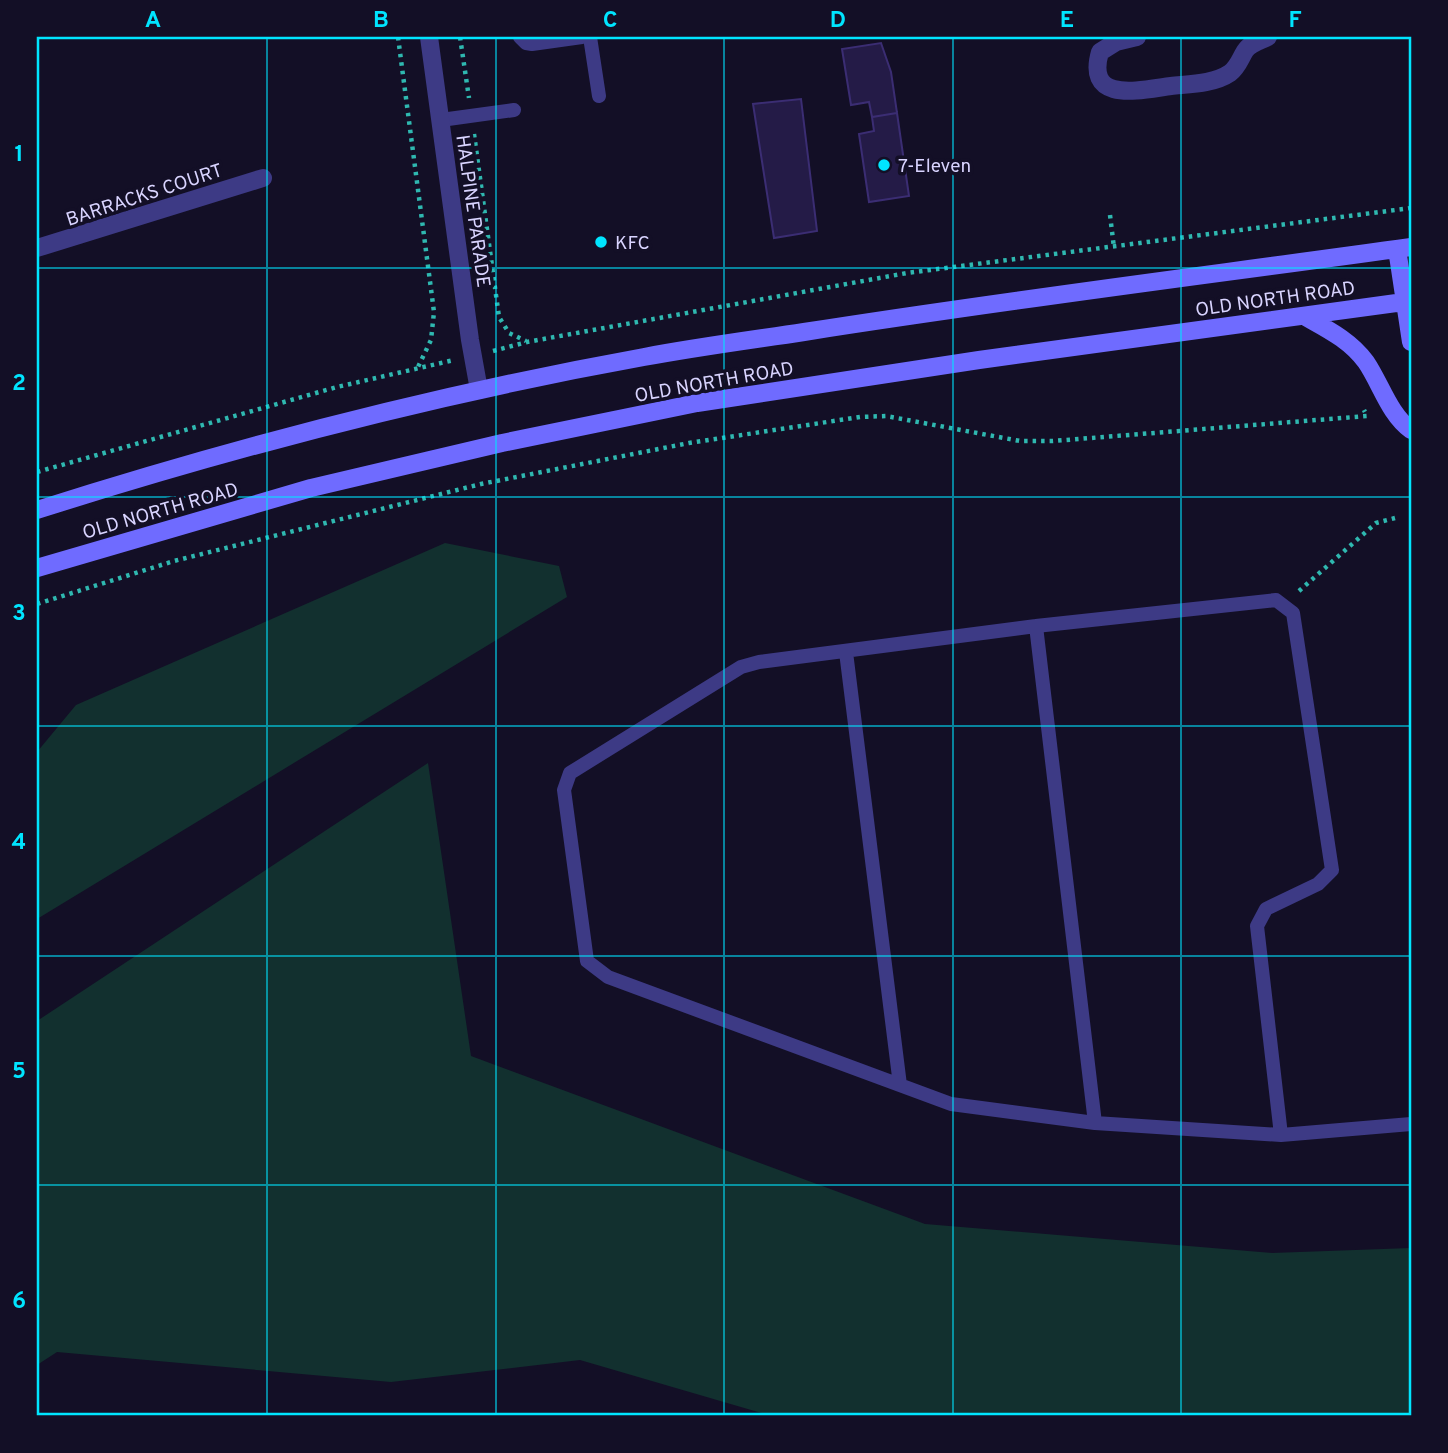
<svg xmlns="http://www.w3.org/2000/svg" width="1448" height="1453" viewBox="0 0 1448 1453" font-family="Overpass,sans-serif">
  <rect width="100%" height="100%" fill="#130f26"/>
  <path fill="#12302f" d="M 445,543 L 559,566 L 567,597 L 37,919 L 37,752 L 76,705 Z
    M 428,763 L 471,1056 L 925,1224 L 1272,1253 L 1411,1248 L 1411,1416 L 772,1416 L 580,1360 L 391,1382 L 57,1352 L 37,1365 L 37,1021 Z"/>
  <path fill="#241b47" stroke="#3b2d73" stroke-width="2" d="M 881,43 L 891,72 L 897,113 L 872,117 L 869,102 L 851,105 L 842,49 Z
    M 801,99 L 817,231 L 774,238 L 753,104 Z
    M 897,113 L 909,196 L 869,202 L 859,134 L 874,131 L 872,117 Z"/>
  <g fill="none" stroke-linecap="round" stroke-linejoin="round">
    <path stroke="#2fb8b0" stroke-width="4.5" stroke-dasharray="3.5 5" stroke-linecap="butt" d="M 398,37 L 434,312 L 431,340 L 418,367
      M 460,37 L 469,98
      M 474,134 L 499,317 L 509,333 L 526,341
      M 1110,215 L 1114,248
      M 493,351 L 527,342 L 907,273 L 1411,208
      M 37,472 L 337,387 L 454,360
      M 1299,591 L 1376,523 L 1395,518
      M 37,604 L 174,561 L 481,484 L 689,443 L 860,417 L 886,416 L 1020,441 L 1053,441 L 1367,416 L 1364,410
      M 454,1416 L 473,1416"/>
    <path stroke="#3d3a85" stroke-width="14" d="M 520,37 L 526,43 L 532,44 L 582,37
      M 590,37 L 599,96
      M 441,120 L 514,110
      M 1036,626 L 1095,1123
      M 846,652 L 900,1085
      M 1281,1135 L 1257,926 L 1266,909 L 1318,884 L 1332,870 L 1293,613 L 1276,600 L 1036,626 L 759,662 L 741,667 L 570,773 L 564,790 L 587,961 L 608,977 L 951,1104 L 1095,1123 L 1281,1135 L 1411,1124"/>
    <path stroke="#3d3a85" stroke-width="18" d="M 429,37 L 470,340 L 479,390
      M 1137,37 L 1116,42 L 1100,52 C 1085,104 1140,90 1171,86 C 1189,84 1214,84 1230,73 C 1238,67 1240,59 1245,51 C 1250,43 1260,41 1268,37
      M 37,248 L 263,178"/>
    <path stroke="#6f6bff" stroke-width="18" d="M 1397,249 L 1411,342
      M 1304,316 C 1327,329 1350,340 1366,362 C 1381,384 1389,414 1411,430
      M 37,510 C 235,447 439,394 644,357 C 697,347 751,340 804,332 C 1006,300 1209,275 1411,247
      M 37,568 L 311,488 L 502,443 L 697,403 L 979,360 L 1411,301"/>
  </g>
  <path fill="none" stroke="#00e5ff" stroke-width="2" stroke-opacity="0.55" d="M 267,37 L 267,1416M 496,37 L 496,1416M 724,37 L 724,1416M 953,37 L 953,1416M 1181,37 L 1181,1416M 37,268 L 1411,268M 37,497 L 1411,497M 37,726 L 1411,726M 37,956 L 1411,956M 37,1185 L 1411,1185"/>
  <g fill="#00e5ff" stroke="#130f26" stroke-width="2.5">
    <circle cx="884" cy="165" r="7"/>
    <circle cx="601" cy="242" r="7"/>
  </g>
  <g text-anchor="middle" stroke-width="7" stroke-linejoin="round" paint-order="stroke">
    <g font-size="19" fill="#d9d4ff" stroke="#130f26" text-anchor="start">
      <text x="898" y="172">7-Eleven</text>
      <text x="615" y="249">KFC</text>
    </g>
    <g font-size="19" fill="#d9d4ff" stroke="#130f26">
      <text transform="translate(144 194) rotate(-18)" y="7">BARRACKS COURT</text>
      <text transform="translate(474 211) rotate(82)" y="7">HALPINE PARADE</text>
      <text transform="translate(1275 298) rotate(-8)" y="7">OLD NORTH ROAD</text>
      <text transform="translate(714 381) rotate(-10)" y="7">OLD NORTH ROAD</text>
      <text transform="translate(160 510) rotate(-16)" y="7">OLD NORTH ROAD</text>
    </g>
  </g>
  <rect width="1448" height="1453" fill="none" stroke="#130f26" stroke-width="77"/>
  <rect x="38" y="38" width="1372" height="1376" fill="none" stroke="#00e5ff" stroke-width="2.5"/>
  <g font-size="23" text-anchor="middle" font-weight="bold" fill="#00e5ff">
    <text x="153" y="27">A</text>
    <text x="381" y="27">B</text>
    <text x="610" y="27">C</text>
    <text x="838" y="27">D</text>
    <text x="1067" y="27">E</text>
    <text x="1295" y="27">F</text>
    <text x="19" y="161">1</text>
    <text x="19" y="390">2</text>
    <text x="19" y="620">3</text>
    <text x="19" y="849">4</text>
    <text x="19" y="1078">5</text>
    <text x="19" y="1308">6</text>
  </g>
</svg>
